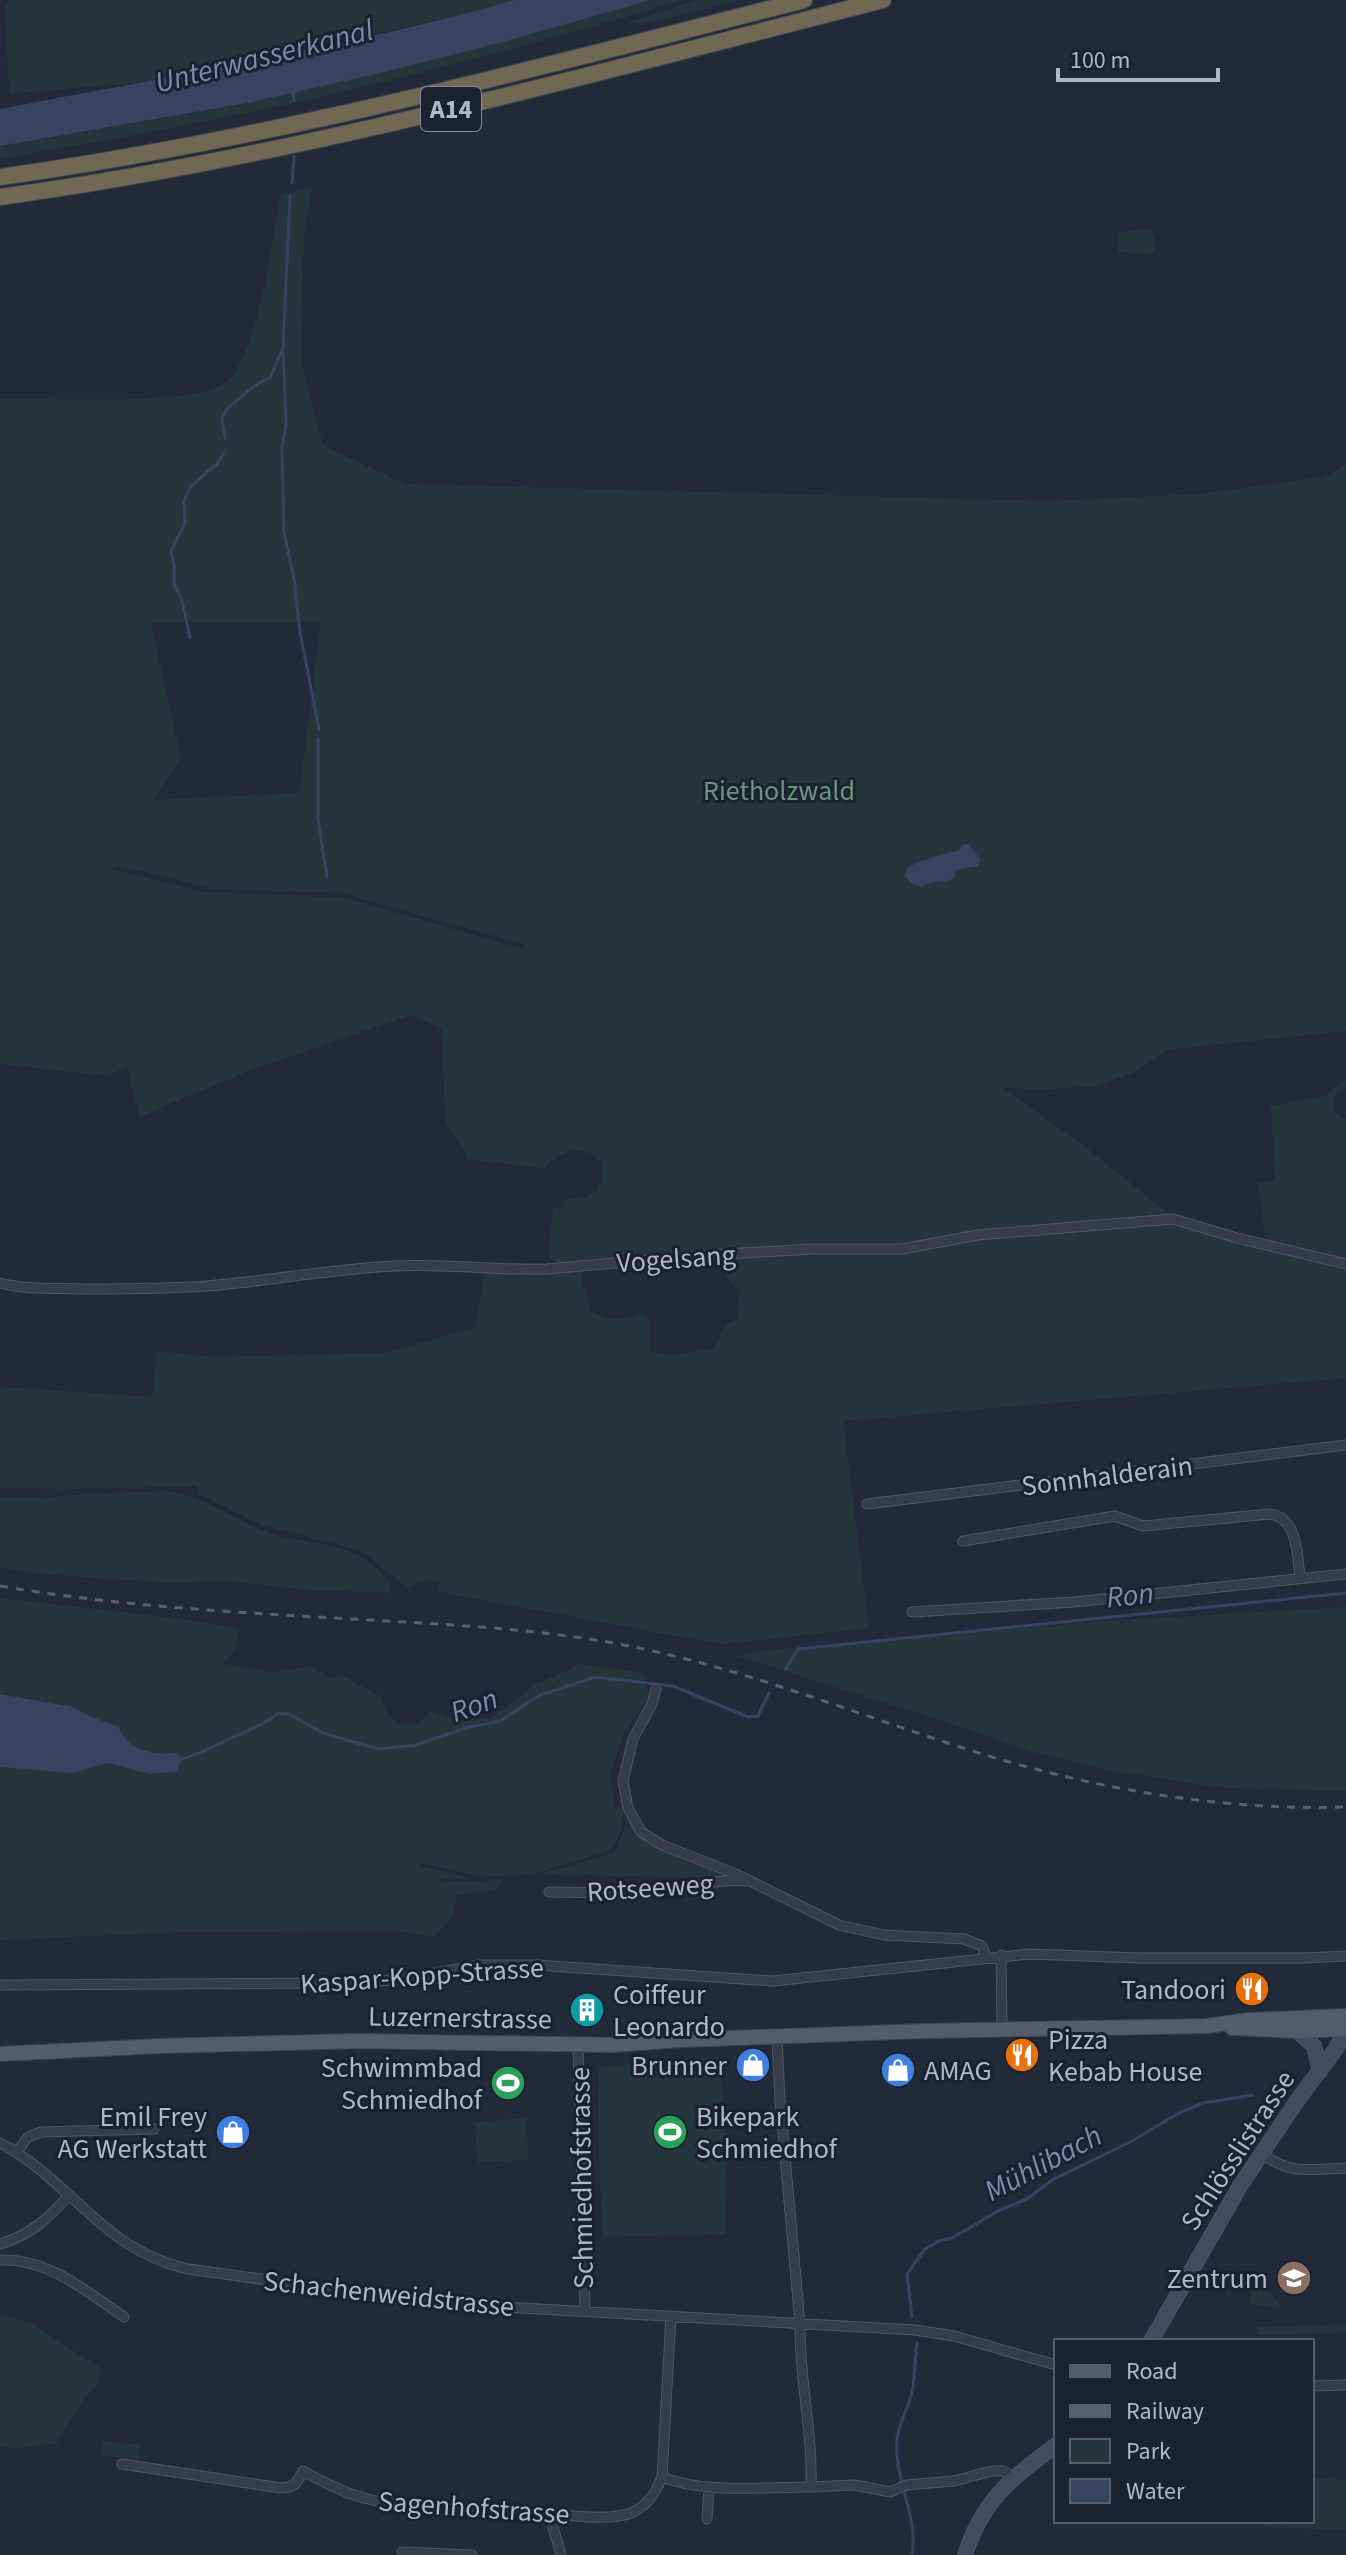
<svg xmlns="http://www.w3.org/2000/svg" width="1346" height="2555" viewBox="0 0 1346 2555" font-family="'Source Sans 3',sans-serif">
  <rect width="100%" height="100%" fill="#222a3a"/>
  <path fill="#24363b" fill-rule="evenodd" d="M 11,0 L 515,0 L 473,12 L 232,66 L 142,82 L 9,94 L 5,5 Z
    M 651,0 L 684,0 C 535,44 384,85 232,116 C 155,132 78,145 0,159 L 0,146 L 247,103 L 372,75 L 503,42 Z
    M 697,0 L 737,0 L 645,24 L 628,22 Z
    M 312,187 L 304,232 L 301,362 L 323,445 L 405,484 L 1047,501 L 1199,494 L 1324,477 L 1346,464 L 1346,1031 L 1167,1050 L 1135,1072 L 1096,1086 L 1036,1090 L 1002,1087 L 1088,1149 L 1169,1214 L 910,1247 L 772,1249 L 646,1256 L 560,1264 L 550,1258 L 549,1245 L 553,1208 L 563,1209 L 564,1199 C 572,1198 582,1199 589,1195 C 595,1193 595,1192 598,1186 C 617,1152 569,1136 545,1168 L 469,1160 L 445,1120 L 442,1029 L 411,1015 L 251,1070 L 139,1117 L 127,1066 L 108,1076 L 0,1064 L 0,399 C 45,397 200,408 228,381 C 258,352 273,237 281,194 ZM 321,622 L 299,793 L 154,800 L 181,758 L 151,623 ZM 113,867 L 147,872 L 211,889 L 341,893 L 526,945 L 523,949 L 345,898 L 203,892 L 114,870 Z
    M 1150,229 C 1153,237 1160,247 1152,254 L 1118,252 L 1118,232 Z
    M 1346,1081 L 1346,1087 L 1339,1091 L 1333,1099 L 1337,1115 L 1346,1119 L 1346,1261 L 1266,1242 L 1258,1183 L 1275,1180 L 1271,1106 L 1325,1096 L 1340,1082 Z
    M 1172,1221 L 1346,1266 L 1346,1378 L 843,1421 L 869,1628 L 723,1644 L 691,1639 L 445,1593 L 437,1590 L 441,1582 L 429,1580 L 407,1587 L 362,1551 L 263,1525 L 198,1494 L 197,1486 L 81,1489 L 0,1488 L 0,1387 L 152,1397 L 157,1351 L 212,1357 L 383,1353 L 475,1328 L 485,1270 L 584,1267 L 582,1289 L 587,1289 L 589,1310 L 606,1318 L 628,1319 L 641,1312 L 650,1320 L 649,1350 C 667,1360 694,1351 713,1348 L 727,1324 L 737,1319 L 740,1292 L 727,1278 L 724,1256 L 784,1252 L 916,1251 L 975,1238 Z
    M 167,1491 C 206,1495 239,1524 276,1535 C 302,1542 331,1543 355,1554 C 370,1561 382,1574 393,1586 L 390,1587 L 390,1592 L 397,1593 L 310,1590 L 225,1581 L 167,1583 L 42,1574 L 0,1567 L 0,1497 L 47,1498 L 80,1494 Z
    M 0,1598 L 190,1620 L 239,1629 L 235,1649 L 224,1664 L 272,1672 L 311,1666 L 329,1678 L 343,1676 L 380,1696 L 389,1717 L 404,1725 L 418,1722 L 431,1712 L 456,1720 L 492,1718 L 533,1686 L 580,1664 L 643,1673 L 649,1694 L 624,1735 L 610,1772 L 615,1807 L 622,1807 C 625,1821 619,1841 610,1851 L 532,1874 L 483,1877 L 421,1863 L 420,1865 L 469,1878 L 440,1879 L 443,1882 L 503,1880 L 496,1890 L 457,1895 L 452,1917 L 434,1937 L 394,1931 L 183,1932 L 0,1940 L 0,1767 L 72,1773 L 108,1763 L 149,1774 L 176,1772 L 177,1753 C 153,1755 127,1750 119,1727 L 87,1715 L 73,1707 L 0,1694 Z
    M 1346,1607 L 1346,1791 L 1225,1788 L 1112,1771 L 1033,1752 L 943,1721 L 737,1656 L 770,1650 L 1106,1621 Z
    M 627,1819 C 651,1855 694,1862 733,1875 L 728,1878 L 703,1878 L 539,1874 L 612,1854 L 618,1847 Z
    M 719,2056 L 727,2135 L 725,2234 L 602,2237 L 598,2112 L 599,2067 Z
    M 527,2118 L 528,2160 L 477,2162 L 475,2122 Z
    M 1261,2283 L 1281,2306 L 1278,2311 L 1274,2308 L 1248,2303 L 1252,2290 Z
    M 0,2315 L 30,2323 L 101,2368 L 98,2383 L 84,2400 L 56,2444 L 14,2448 L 0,2446 Z
    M 1346,2325 L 1346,2333 L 1257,2335 L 1257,2327 Z
    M 103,2441 L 140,2445 L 138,2460 L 100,2455 Z
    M 1312,2478 L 1346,2480 L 1346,2530 L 1265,2527 L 1265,2521 L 1312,2521 Z"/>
  <path fill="#364461" d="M 515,0 L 651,0 L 503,42 L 372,75 L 247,103 L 0,146 L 0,109 C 172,76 346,47 515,0 Z
    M 969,844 L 980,859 L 979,866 L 955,870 L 955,877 C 945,885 932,878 922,887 L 911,883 L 905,876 C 906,873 906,871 907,869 C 911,863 949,852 958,851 L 962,845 Z
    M 0,1694 L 73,1707 L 87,1715 L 119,1727 C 127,1751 153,1755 177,1753 L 182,1759 L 176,1772 L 149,1774 L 109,1763 L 72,1773 L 0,1767 Z"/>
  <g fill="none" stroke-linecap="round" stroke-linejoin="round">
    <path stroke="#364461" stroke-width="3" d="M 293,89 L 294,101
      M 292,183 L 294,156
      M 290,196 L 283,349 L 286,424 L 282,449 L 284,532 L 294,579 L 300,632 L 319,729
      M 225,438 L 222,418 L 228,408 L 257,384 L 270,378 L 281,352
      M 190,638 L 182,600 L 174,584 L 174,566 L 171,550 L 185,523 L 184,500 L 191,486 L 217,464 L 224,453
      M 318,739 L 318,818 L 327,877
      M 786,1669 L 798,1649 L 1346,1593
      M 182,1759 C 199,1754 213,1747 229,1739 C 248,1730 262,1726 279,1713 L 289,1714 L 323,1733 L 378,1749 L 416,1745 L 465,1728 L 500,1721 L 540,1695 L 595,1677 L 673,1686 L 748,1717 L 758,1716 L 769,1693
      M 912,2317 L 907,2274 L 925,2249 L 939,2241 L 952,2238 L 998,2211 L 1027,2199 L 1052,2180 L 1132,2141 L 1179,2113 L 1203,2103 L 1252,2095
      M 912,2555 C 919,2516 893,2478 897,2439 C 898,2423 909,2408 912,2392 C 915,2376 915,2359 917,2343"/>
    <g stroke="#515765" stroke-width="11">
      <path id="street" d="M 0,1283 C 27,1290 57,1288 85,1289 C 126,1289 166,1289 207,1286 C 269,1281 332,1269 394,1266 C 445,1263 496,1271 546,1269 L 710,1255 L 813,1249 L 902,1249 L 978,1235 L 1173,1219 L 1237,1238 L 1346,1264
        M 867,1504 L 1346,1445
        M 963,1541 L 1115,1516 L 1143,1526 L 1270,1514 C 1299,1519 1297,1555 1300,1578
        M 912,1612 L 1074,1602 L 1346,1574
        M 656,1689 L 652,1704 L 633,1739 L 623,1781 L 628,1808 L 641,1832 L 662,1845 L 736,1874 L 839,1925 L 883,1935 L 964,1939 L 982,1946 L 986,1957
        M 549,1892 C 591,1893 632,1894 674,1889 C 701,1885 719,1879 748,1881
        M 1001,1955 L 1002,2030
        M 0,1985 L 360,1983 L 402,1979 L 479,1965 L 536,1965 L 773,1981 L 1029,1954 L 1139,1958 L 1305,1958 L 1346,1956
        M 578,2045 L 585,2310
        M 0,2143 C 71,2180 103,2251 188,2269 L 434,2303 L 915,2330 L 954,2336 L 1056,2365
        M 17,2152 L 28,2137 L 41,2132 L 154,2129
        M 1261,2153 C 1292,2176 1310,2169 1346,2168
        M 0,2244 C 30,2235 48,2219 68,2196
        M 0,2260 C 48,2258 86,2291 124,2317
        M 1312,2386 L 1346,2385
        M 122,2464 L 281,2488 C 294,2488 297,2483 303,2471 C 323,2482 342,2492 364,2498 C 414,2512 481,2510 534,2513 C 561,2514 607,2522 631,2513 C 648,2506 656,2492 662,2477 L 671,2316
        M 662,2477 C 705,2494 765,2487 811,2487 C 813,2433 799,2378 800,2323 L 780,2100 L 777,2038
        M 811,2487 L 854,2485 L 890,2492 L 906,2485 L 954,2481 L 992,2471 L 1003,2471 L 1014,2477
        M 553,2514 L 553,2527 L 561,2555
        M 707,2519 L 709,2487
        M 402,2552 L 472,2555"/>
    </g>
    <g stroke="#515765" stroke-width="16">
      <path id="secondary" d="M 1297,2031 L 1314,2046 L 1320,2071
        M 1151,2341 L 1240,2186 L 1299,2098 L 1335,2050 L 1346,2031
        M 965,2555 C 983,2499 1011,2479 1056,2445"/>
    </g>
    <g stroke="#3f4653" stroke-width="16">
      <path id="primary" d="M 1232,2028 L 1297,2031 L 1346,2029
        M 0,2054 L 159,2046 L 359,2041 L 613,2045 L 679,2040 L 924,2031 L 1207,2026 L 1249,2020 L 1346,2016"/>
    </g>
    <g stroke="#3e4452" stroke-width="18">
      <path id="highway" d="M 0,177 C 272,139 538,68 804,0
        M 0,197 C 299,156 591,74 883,0"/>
    </g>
    <use href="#street" stroke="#363c4b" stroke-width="9"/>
    <use href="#secondary" stroke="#444b5e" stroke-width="14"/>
    <use href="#primary" stroke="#545b6b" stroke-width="14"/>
    <use href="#highway" stroke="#716853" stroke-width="16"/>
    <path stroke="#586072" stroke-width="3" stroke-dasharray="8 8" stroke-linecap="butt" d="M 0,1586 C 123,1607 246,1613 370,1620 C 455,1625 540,1629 624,1645 C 739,1667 848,1711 960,1747 C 1083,1787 1216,1811 1346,1807"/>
  </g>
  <defs>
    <g id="restaurant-disc" transform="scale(1.8)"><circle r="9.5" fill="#e8710a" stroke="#1b222f"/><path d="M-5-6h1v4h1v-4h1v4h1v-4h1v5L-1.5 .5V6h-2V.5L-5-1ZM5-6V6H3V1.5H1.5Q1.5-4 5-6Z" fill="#fff"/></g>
    <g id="building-disc" transform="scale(1.8)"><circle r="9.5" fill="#0f9aa8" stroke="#1b222f"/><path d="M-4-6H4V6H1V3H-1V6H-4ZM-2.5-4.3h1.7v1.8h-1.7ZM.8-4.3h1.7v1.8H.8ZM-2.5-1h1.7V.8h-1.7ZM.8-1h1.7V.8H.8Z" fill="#fff"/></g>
    <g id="shop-disc" transform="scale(1.8)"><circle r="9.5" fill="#3f7fe0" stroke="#1b222f"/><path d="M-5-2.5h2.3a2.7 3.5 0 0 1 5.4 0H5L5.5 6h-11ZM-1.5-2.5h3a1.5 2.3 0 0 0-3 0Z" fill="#fff"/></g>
    <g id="stadium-disc" transform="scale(1.8)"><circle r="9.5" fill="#2e9e5b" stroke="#1b222f"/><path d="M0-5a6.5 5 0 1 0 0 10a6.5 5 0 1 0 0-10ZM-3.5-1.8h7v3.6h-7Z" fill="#fff"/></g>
    <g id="school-disc" transform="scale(1.8)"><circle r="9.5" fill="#8d6e63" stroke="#1b222f"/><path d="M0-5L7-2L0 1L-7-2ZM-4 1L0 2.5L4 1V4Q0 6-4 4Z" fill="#fff"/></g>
  </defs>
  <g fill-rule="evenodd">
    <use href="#restaurant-disc" x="1252" y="1989"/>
    <use href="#building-disc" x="587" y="2010"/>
    <use href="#restaurant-disc" x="1022" y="2055"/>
    <use href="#shop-disc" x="753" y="2065"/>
    <use href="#shop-disc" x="898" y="2070"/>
    <use href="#stadium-disc" x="508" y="2083"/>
    <use href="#shop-disc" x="233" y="2132"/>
    <use href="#stadium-disc" x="670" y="2132"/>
    <use href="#school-disc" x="1294" y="2278"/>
  </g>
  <g text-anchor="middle" stroke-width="6" stroke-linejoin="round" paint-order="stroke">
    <rect fill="#1b222f" stroke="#848a99" stroke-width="2" x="421" y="87" width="60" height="44" rx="6"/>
    <g font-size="26" font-weight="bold" fill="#b1b7c6">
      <text x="451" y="118">A14</text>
    </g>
    <g font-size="28" fill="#699778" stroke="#1b222f">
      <text x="779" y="800">Rietholzwald</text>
    </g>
    <g font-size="28" fill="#b1b7c6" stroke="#1b222f">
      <text transform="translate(676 1258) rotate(-4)" y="10">Vogelsang</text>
      <text transform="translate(1107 1475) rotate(-7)" y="10">Sonnhalderain</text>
      <text transform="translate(650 1887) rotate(-4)" y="10">Rotseeweg</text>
      <text transform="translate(422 1975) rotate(-4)" y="10">Kaspar-Kopp-Strasse</text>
      <text transform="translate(460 2017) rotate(1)" y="10">Luzernerstrasse</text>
      <text transform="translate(1237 2150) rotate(-57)" y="10">Schlösslistrasse</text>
      <text transform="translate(581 2178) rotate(-91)" y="10">Schmiedhofstrasse</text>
      <text transform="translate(389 2293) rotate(6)" y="10">Schachenweidstrasse</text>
      <text transform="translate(474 2507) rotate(4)" y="10">Sagenhofstrasse</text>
    </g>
    <g font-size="28" fill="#b1b7c6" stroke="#1b222f" text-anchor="end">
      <text x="1226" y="1999">Tandoori</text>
      <text x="613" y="2004" text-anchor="start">Coiffeur<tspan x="613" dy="32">Leonardo</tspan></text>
      <text x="1048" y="2049" text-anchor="start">Pizza<tspan x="1048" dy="32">Kebab House</tspan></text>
      <text x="727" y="2075">Brunner</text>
      <text x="482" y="2077">Schwimmbad<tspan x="482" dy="32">Schmiedhof</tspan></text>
      <text x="924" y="2080" text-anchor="start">AMAG</text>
      <text x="207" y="2126">Emil Frey<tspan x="207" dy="32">AG Werkstatt</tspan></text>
      <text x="696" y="2126" text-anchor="start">Bikepark<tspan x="696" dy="32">Schmiedhof</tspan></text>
      <text x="1268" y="2288">Zentrum</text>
    </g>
    <g font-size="30" font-style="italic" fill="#7a8bae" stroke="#1b222f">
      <text transform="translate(264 56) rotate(-14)" y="10">Unterwasserkanal</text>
      <text transform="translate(1130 1595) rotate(-6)" y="10">Ron</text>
      <text transform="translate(474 1705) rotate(-20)" y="10">Ron</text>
      <text transform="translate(1043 2163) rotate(-28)" y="10">Mühlibach</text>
    </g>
  </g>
  <rect x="1054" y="2339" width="260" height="184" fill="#1b222f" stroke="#575e6b" stroke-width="2"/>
  <rect x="1070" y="2365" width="40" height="12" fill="#545b6b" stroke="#575e6b" stroke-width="2"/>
  <text x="1126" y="2379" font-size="24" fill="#b1b7c6">Road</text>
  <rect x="1070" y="2405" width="40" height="12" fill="#586072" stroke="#575e6b" stroke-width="2"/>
  <text x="1126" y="2419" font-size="24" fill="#b1b7c6">Railway</text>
  <rect x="1070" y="2439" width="40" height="24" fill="#24363b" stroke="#575e6b" stroke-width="2"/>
  <text x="1126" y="2459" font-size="24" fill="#b1b7c6">Park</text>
  <rect x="1070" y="2479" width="40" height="24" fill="#364461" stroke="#575e6b" stroke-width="2"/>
  <text x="1126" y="2499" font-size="24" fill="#b1b7c6">Water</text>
  <path d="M1058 68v12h160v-12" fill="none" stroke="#b1b7c6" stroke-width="4"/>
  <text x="1070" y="68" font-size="24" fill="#b1b7c6" stroke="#1b222f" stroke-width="6" paint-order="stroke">100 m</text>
</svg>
